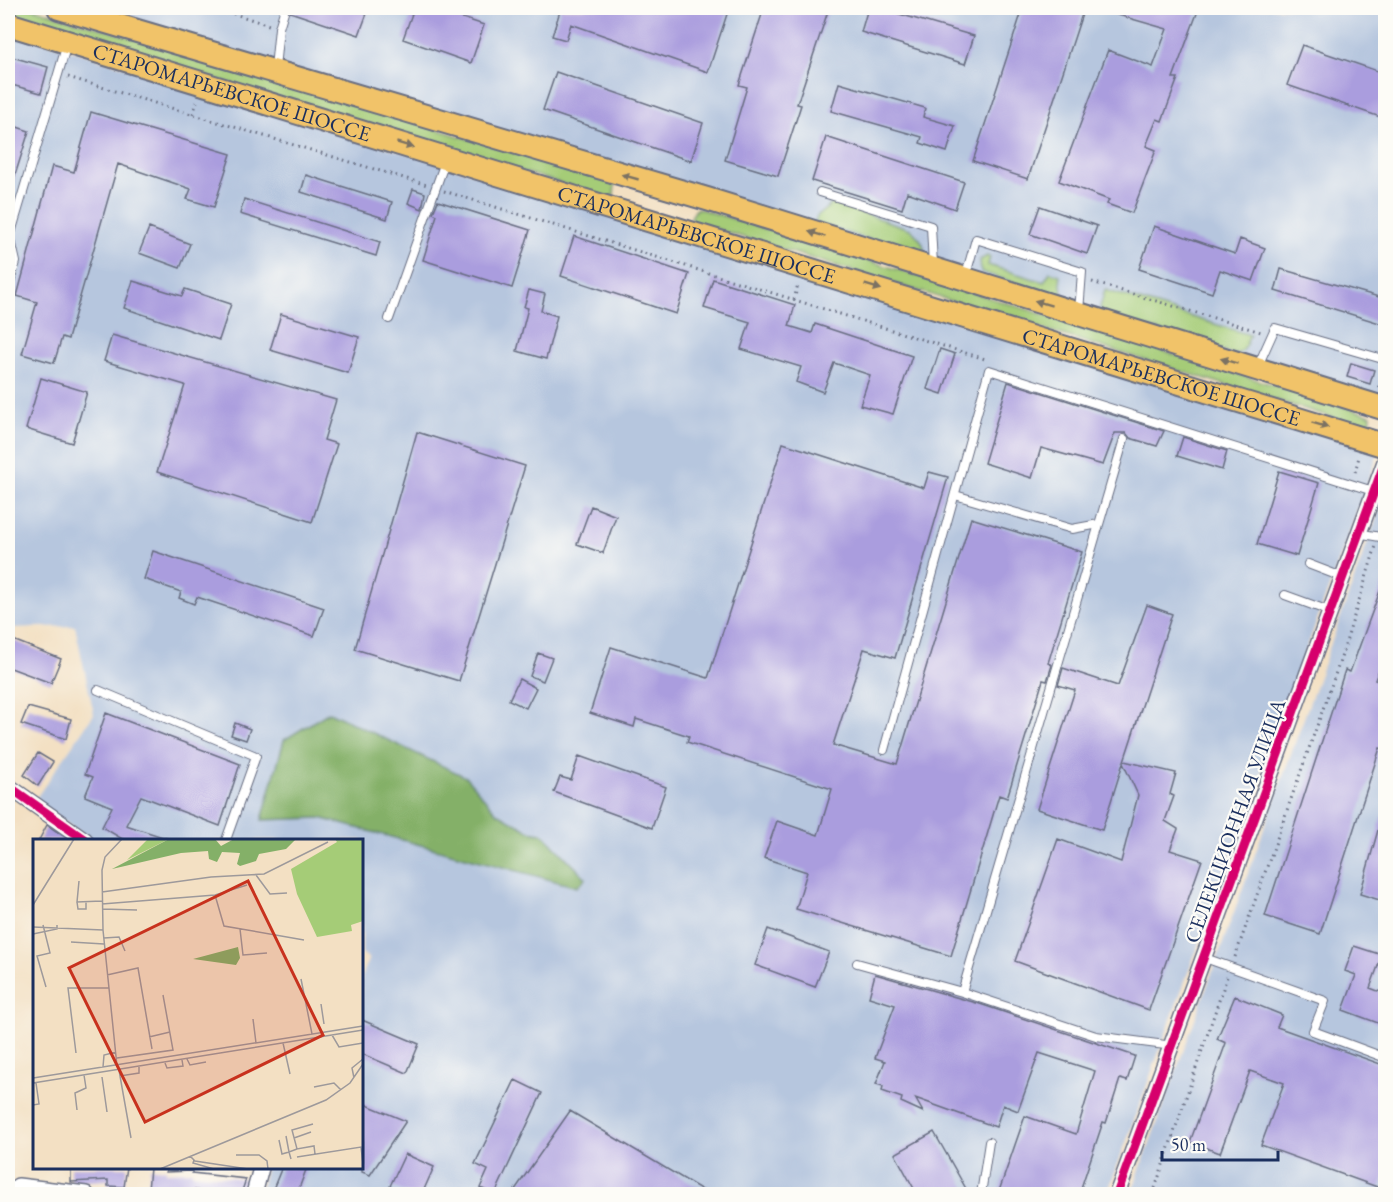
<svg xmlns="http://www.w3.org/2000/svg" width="1393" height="1202" viewBox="0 0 1393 1202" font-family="'EB Garamond',serif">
  <rect width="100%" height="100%" fill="#fdfcf7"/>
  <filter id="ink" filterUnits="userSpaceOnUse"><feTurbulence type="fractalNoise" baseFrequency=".0167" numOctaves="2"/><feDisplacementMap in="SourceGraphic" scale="12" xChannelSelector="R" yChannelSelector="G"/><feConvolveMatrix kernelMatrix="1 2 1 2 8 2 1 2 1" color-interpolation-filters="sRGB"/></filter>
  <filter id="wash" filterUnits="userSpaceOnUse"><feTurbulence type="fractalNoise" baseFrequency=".008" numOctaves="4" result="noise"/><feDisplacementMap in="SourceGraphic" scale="24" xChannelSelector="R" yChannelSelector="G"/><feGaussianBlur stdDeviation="1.35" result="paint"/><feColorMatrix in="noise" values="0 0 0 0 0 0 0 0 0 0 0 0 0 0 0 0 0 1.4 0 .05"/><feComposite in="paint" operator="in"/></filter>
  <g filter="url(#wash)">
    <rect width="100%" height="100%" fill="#f3e0c3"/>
    <path fill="#b6c6de" d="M 87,8 L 1385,8 L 1385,402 Z
      M 8,31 L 1379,451 L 1107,1194 L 259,1194 L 266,1168 L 362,1168 L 362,977 L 369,959 L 362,953 L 362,840 L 91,840 L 34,801 L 94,714 L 75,626 L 8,628 Z
      M 1385,494 L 1385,1194 L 1131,1194 L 1213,970 Z"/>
    <path fill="#a5cc77" stroke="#607e6a" stroke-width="1.5" d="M 8,8 L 33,8 L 615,183 L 614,195 L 610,198 L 8,16 Z
      M 833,203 L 910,229 C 919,237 926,244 924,256 L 815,223 L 817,216 Z
      M 697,208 L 1371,415 L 1370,426 L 1367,428 L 693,222 L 691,217 Z
      M 987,256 L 990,257 L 988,265 L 1044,282 L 1050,272 L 1060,275 L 1062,294 L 1059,297 L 981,272 L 980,260 Z
      M 1105,290 L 1250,335 L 1243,351 L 1235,355 L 1102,313 L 1100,307 Z"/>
    <path fill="#84b068" stroke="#507063" stroke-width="1.5" d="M 329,712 L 466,777 L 496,812 L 529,831 L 542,833 L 586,878 L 577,887 L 320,818 L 262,820 L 284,740 Z"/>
    <g id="blocks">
      <path fill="#aa9dde" d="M 291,8 L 369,8 L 359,35 L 290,12 Z
        M 414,8 L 432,8 L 484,25 L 471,63 L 403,39 Z
        M 561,8 L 729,8 L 708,72 L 571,24 L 566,40 L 552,36 Z
        M 764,8 L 829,8 L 797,104 L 801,105 L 778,176 L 725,160 L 747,87 L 739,85 Z
        M 868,8 L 879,8 L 974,36 L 965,64 L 861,32 Z
        M 1023,8 L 1084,8 L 1028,179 L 973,161 Z
        M 1105,8 L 1199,8 L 1173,78 L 1178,78 L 1162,121 L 1157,119 L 1146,146 L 1156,150 L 1132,213 L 1107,204 L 1109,200 L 1059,181 L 1108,50 L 1153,67 L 1167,29 L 1104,11 Z
        M 1302,45 L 1386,74 L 1386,119 L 1287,85 Z
        M 8,56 L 48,67 L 41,93 L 8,84 Z
        M 556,72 L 703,123 L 691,161 L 543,110 Z
        M 839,83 L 925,108 L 923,117 L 955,126 L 947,152 L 920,143 L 922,137 L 831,111 Z
        M 91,112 L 231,154 L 214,207 L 187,199 L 191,189 L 118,164 L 68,339 L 62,337 L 54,363 L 22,354 L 37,302 L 17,296 L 52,166 L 74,172 Z
        M 8,124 L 29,131 L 10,191 L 8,191 Z
        M 826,137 L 964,182 L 955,209 L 907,192 L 902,209 L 812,181 Z
        M 306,175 L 392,202 L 387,219 L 301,192 Z
        M 413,189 L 425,193 L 422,209 L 408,203 Z
        M 244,199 L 380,242 L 376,256 L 240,214 Z
        M 438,201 L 530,230 L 512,288 L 423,260 L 437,215 L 433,213 Z
        M 1040,206 L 1097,226 L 1087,254 L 1030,234 Z
        M 1154,226 L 1235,254 L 1240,239 L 1265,248 L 1253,281 L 1220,270 L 1212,293 L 1139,269 Z
        M 149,228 L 190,244 L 180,268 L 139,253 Z
        M 574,236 L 689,274 L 676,314 L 561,276 Z
        M 1281,269 L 1386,299 L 1386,325 L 1275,291 Z
        M 713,279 L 795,305 L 789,326 L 812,333 L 815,324 L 912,356 L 893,414 L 860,405 L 870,375 L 834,363 L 823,392 L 796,382 L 801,367 L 741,349 L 750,322 L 704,308 Z
        M 133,281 L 182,296 L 185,289 L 231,304 L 219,340 L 124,308 Z
        M 529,290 L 545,294 L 541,311 L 557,316 L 546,359 L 517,351 L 528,308 L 524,307 Z
        M 281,314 L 359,337 L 348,373 L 270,350 Z
        M 112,335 L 336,400 L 324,440 L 337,444 L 312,522 L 157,472 L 185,385 L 104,361 Z
        M 940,349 L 955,354 L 942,394 L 927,389 Z
        M 1351,363 L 1374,370 L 1370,384 L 1347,377 Z
        M 41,378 L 87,392 L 72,443 L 26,429 Z
        M 1008,382 L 1164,431 L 1157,446 L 1130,438 L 1126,433 L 1115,433 L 1103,465 L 1041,448 L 1032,478 L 984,463 Z
        M 417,432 L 525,466 L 459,681 L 355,649 Z
        M 1183,437 L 1227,451 L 1222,470 L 1177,456 Z
        M 783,443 L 924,488 L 929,472 L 948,477 L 895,658 L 864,649 L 833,745 L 897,764 L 971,518 L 1082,552 L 1048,663 L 1052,665 L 1047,681 L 1043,680 L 1007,798 L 999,795 L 951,956 L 796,909 L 807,872 L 764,858 L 777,821 L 818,835 L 832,789 L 687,742 L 689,736 L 636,719 L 634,727 L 590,713 L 611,647 L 708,678 Z
        M 1279,471 L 1319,483 L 1297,556 L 1257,544 Z
        M 591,506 L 616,516 L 603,553 L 577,544 Z
        M 153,551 L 324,608 L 314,636 L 197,597 L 194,604 L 179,598 L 181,592 L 144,579 Z
        M 1384,580 L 1386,651 L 1375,680 L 1386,684 L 1386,750 L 1380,748 L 1320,934 L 1265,916 L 1345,670 L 1350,672 Z
        M 1147,605 L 1172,614 L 1124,761 L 1176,773 L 1170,794 L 1174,796 L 1165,821 L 1178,829 L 1170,850 L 1202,860 L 1149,1010 L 1015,961 L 1058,839 L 1121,862 L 1138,795 L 1123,763 L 1102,830 L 1037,809 L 1075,690 L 1058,685 L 1063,668 L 1118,686 Z
        M 8,638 L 61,659 L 51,683 L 8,667 Z
        M 538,653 L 552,658 L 543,681 L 530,676 Z
        M 519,679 L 536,688 L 526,708 L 509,700 Z
        M 28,707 L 71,719 L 66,739 L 21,724 Z
        M 106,713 L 240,764 L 220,826 L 141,796 L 126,825 L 166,838 L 166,840 L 124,840 L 102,827 L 112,807 L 85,796 L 93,777 L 85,774 Z
        M 235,723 L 250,729 L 246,740 L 231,735 Z
        M 38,753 L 53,762 L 38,786 L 24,775 Z
        M 579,756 L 666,787 L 652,828 L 554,792 L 560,777 L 571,780 Z
        M 1382,816 L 1386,817 L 1386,902 L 1360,894 Z
        M 47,825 L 69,840 L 39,840 Z
        M 768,929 L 829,952 L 815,987 L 755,965 Z
        M 1354,946 L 1382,955 L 1370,988 L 1386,994 L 1386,1026 L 1343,1010 L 1356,975 L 1345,971 Z
        M 875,974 L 980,1004 L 1135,1056 L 1127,1081 L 1120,1079 L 1106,1123 L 1103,1122 L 1079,1194 L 998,1194 L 1025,1116 L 1076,1134 L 1095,1071 L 1039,1053 L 1018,1111 L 1003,1105 L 996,1127 L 915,1098 L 923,1112 L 901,1102 L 902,1098 L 882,1091 L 883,1086 L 876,1084 L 885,1061 L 875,1058 L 895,1005 L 869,997 Z
        M 1235,996 L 1282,1015 L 1277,1027 L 1386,1066 L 1386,1174 L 1380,1188 L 1261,1145 L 1284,1083 L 1250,1071 L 1220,1153 L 1190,1142 L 1226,1043 L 1217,1039 Z
        M 362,1020 L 419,1044 L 407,1073 L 362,1054 Z
        M 515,1080 L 542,1093 L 495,1194 L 480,1188 L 488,1170 L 475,1164 Z
        M 362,1103 L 406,1121 L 370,1175 L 362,1172 Z
        M 570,1111 L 709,1194 L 512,1194 Z
        M 934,1132 L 969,1194 L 917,1194 L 895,1154 Z
        M 405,1154 L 434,1167 L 422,1194 L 409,1194 L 390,1186 Z
        M 71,1167 L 127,1167 L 124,1187 L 108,1186 L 108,1180 L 71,1182 Z
        M 282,1167 L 307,1167 L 297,1194 L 271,1194 Z
        M 150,1168 L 166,1169 L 166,1172 L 192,1171 L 192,1173 L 246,1179 L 241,1194 L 191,1190 L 191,1194 L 172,1194 L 148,1190 Z"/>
    </g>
  </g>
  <g filter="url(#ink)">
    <use href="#blocks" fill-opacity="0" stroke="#676d81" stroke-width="1.5"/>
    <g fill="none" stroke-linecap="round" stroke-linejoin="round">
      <g stroke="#676d81" stroke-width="10">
        <path id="lane" d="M 275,68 L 279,28 L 285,8
          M 820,192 L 931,226 L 933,265
          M 965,278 L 976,239 L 1082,272 L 1079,312
          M 8,288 L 16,262 L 10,236 L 67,44
          M 389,319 L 446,159
          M 1257,368 L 1275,328 L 1386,360
          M 1124,439 L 962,992 L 1096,1036 L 1173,1046
          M 955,495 L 1072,529 L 1099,524
          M 1357,533 L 1386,538
          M 1308,564 L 1342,577
          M 1285,595 L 1329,611
          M 98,690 L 256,756 L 226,840
          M 884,750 L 989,370 L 1373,491
          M 1205,958 L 1325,1001 L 1313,1031 L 1386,1058
          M 857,963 L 962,992
          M 981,1194 L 989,1142"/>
      </g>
      <g stroke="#676d81" stroke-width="18">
        <path id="street" d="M 8,786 L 85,840
          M 18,1186 L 86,1194
          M 254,1194 L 261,1168
          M 1117,1194 L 1386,459"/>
      </g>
      <g stroke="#676d81" stroke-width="26">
        <g id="primary">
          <path d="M 59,8 L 707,199 L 1386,409"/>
          <path id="s1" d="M 8,24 L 1386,446"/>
        </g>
      </g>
      <path stroke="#676d81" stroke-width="3" stroke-dasharray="1.5 4.5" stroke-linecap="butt" d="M 216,8 L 269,25
        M 68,77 L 427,185
        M 193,114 L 197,102
        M 444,191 L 985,359
        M 1092,282 L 1261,332
        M 794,300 L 798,284
        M 1379,387 L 1384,370
        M 1355,472 L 1359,457
        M 1382,528 L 1386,516
        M 1235,957 L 1340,661 L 1376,546
        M 1153,1194 L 1227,977"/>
      <use href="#lane" stroke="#fff" stroke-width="8"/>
      <use href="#street" stroke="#fff" stroke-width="15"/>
      <use href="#primary" stroke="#f1c369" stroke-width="22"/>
      <g stroke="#fdfcf7" stroke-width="13">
        <path id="cycleway" d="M 8,786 L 85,840
          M 1117,1194 L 1386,459"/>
      </g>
      <use href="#cycleway" stroke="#d6006c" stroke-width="9"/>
    </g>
    <defs><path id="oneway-solid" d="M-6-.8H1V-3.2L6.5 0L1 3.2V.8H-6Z" transform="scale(1.5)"/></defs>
    <g fill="#7b7263">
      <use href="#oneway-solid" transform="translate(405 145) rotate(17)"/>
      <use href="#oneway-solid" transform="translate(630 177) rotate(-164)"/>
      <use href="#oneway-solid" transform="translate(817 234) rotate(-163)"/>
      <use href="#oneway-solid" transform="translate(873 287) rotate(17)"/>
      <use href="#oneway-solid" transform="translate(1043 303) rotate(-163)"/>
      <use href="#oneway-solid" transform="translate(1229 361) rotate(-163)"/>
      <use href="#oneway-solid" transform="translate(1320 425) rotate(17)"/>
    </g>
  </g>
  <g text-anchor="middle" stroke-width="4.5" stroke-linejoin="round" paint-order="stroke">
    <g font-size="21" fill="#1b2f5e" stroke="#fdfcf7">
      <text dy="7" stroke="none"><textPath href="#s1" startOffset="234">СТАРОМАРЬЕВСКОЕ ШОССЕ</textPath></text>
      <text dy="7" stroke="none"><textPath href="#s1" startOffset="720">СТАРОМАРЬЕВСКОЕ ШОССЕ</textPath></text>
      <text dy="7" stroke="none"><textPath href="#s1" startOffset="1206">СТАРОМАРЬЕВСКОЕ ШОССЕ</textPath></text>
      <text transform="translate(1235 821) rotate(-70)" y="7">СЕЛЕКЦИОННАЯ УЛИЦА</text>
    </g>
  </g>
  <g transform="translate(33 839)">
    <rect width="330" height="330" fill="#f3e0c3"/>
    <path d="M 115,0 L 136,0 L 94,21 ZM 302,0 L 330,0 L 330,82 L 318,86 L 319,92 L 284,98 L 264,55 L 258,30 L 304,3 Z" fill="#a5cc77"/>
    <path d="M 136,0 L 182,0 L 188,7 L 201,0 L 262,1 L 253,10 L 226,15 L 223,22 L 207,27 L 204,25 L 207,14 L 189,13 L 184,23 L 176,20 L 175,12 L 148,14 L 79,30 ZM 205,108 L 207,119 L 203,126 L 160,120 Z" fill="#84b068"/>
    <path fill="none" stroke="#9d999b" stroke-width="1.5" d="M 223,36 L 237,55 L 254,54M 46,42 L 44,63 L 69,62M 69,53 L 178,38 L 231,35 L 295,3M 182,56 L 191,87 L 271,101M 44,63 L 45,70 L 53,70 L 53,62M 69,65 L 182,56 L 214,46M 0,66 L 41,0M 69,70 L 104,71M 10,86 L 17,114 L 4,117 L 13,148M 0,88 L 70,91M 207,90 L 210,116 L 234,114M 0,95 L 24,90 L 24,86M 71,99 L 86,98 L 92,112M 38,103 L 71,105M 74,136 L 105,129 L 119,210M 268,140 L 279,195M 288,165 L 291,185M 220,180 L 223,204M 299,196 L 306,208 L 330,204M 116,198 L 137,193M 250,204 L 257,235M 43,214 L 35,149 L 76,149M 84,219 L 140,211 L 130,156M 154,220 L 157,226 L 173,223M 132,224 L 134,229 L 150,227 L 149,221M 84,227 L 70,91 L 69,31 L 72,18 L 89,0M 70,228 L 71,216 L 83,213M 86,231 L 87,237 L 106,234 L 106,228M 87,237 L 98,299M 69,238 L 74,273M 0,239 L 330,187M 321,239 L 319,229 L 330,220M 0,244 L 330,191M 281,248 L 301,244 L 308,251M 0,266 L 6,265 L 3,244M 44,271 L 42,254 L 53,249 L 51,236M 280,285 L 259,291 L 264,310 L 281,307 L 282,315M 253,297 L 256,313 L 264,310M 261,299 L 278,293M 246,301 L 249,315 L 256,313 L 258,320M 203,316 L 226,316 L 234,322 L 235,330M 157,317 L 162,322 L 215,330M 264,318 L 328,308 L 330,325M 161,321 L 160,324 L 181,330M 127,330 L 293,261 L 317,244 L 330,225"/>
    <path fill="#c8321e" fill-opacity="0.15" stroke="#c8321e" stroke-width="3" d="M 215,42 L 290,196 L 112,283 L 36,129 Z"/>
    <rect width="330" height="330" fill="none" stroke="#1b2f5e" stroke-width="3"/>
  </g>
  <rect width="1393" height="1202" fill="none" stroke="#fdfcf7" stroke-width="30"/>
  <path d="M1162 1151v9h116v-9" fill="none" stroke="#1b2f5e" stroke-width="3"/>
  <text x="1171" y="1151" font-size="18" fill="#1b2f5e" stroke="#fdfcf7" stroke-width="4.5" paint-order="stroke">50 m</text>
</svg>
